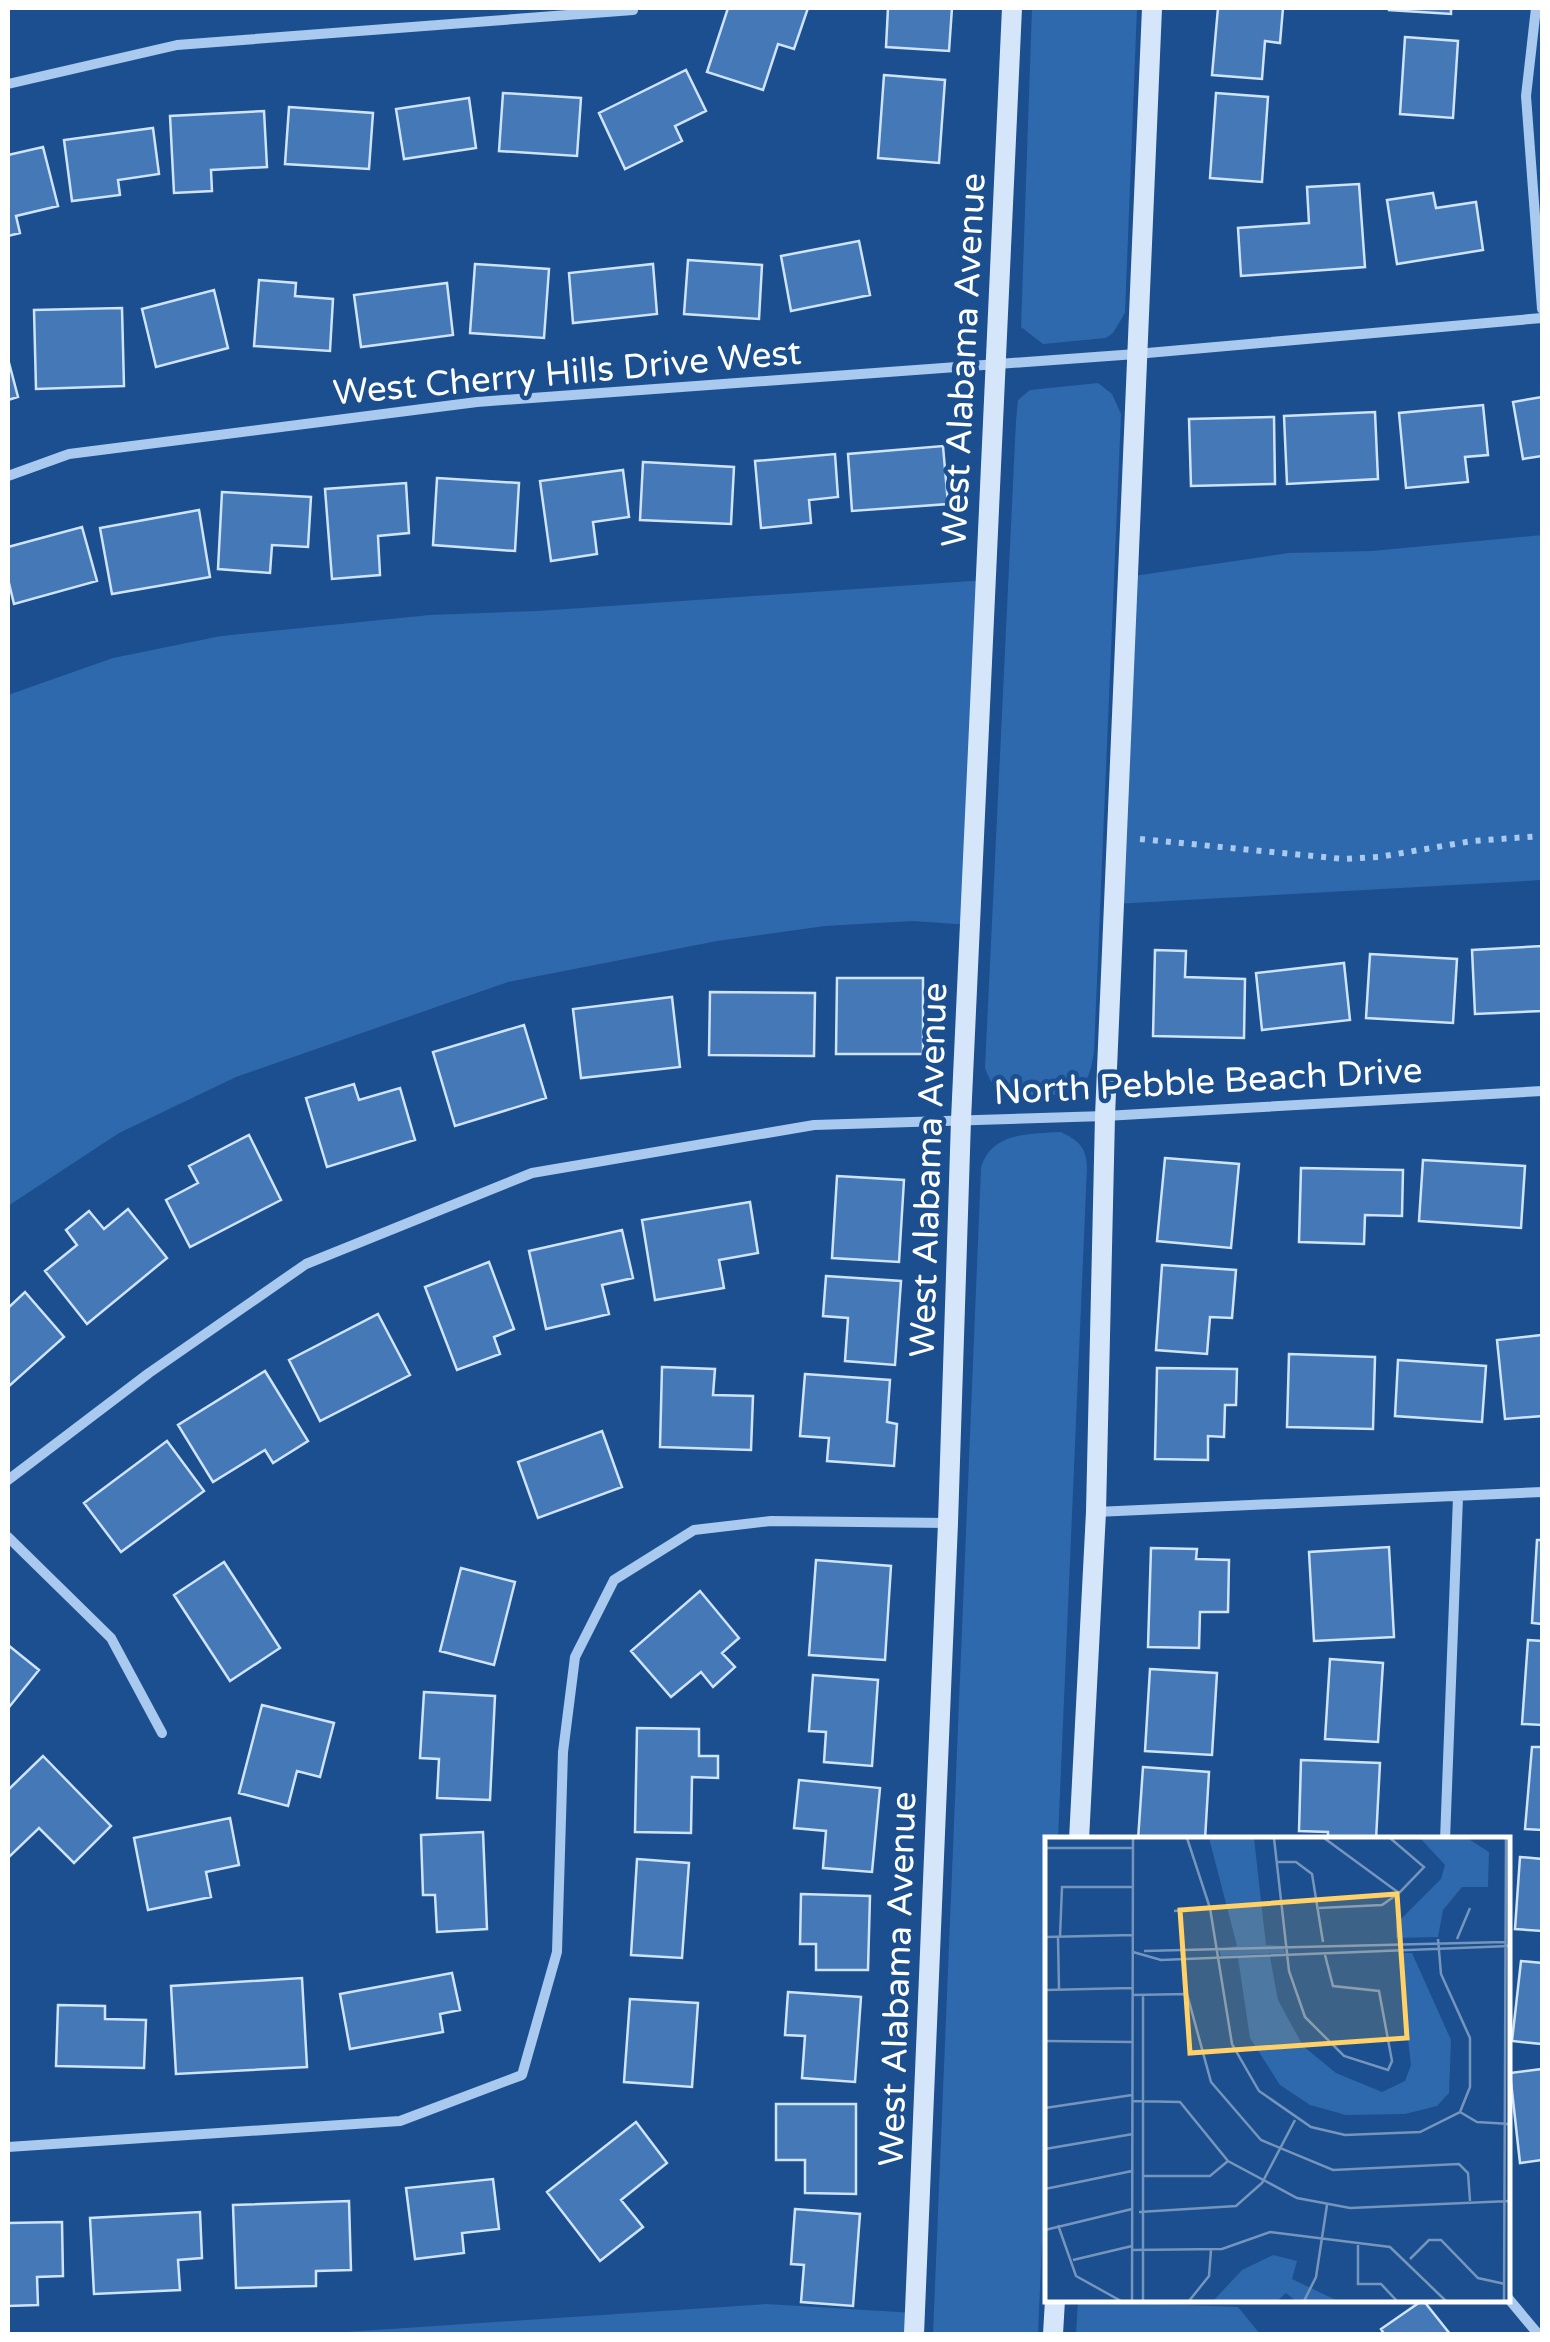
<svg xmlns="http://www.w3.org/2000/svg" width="1550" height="2342" viewBox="0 0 1550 2342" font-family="'Varela Round',sans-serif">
  <rect width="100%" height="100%" fill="#1b4f8f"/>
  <path fill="#2e69ad" d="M 1032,8 L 1137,8 L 1125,313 L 1113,333 L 1106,338 L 1043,344 L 1021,327 Z
    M 1098,383 L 1112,394 L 1121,414 L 1094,1052 C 1092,1062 1091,1074 1084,1083 C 1070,1099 1015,1100 998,1089 C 991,1083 988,1076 985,1068 L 1016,421 L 1018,400 L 1030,390 Z
    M 1542,535 L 1542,880 L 1114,904 L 1127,577 L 1289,553 L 1372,551 Z
    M 986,580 L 970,925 L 913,921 L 825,926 L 717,941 L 508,982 L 236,1077 L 119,1133 L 8,1206 L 8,695 L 113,658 L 221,636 L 430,615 L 538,611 Z
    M 1061,1132 C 1079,1141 1086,1147 1087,1167 L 1058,1839 L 1048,1840 L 1048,2106 L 1038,2334 L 933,2334 L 981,1168 C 991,1132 1029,1134 1061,1132 Z
    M 1078,2301 L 1238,2307 L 1260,2334 L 1076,2334 Z
    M 766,2304 L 915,2313 L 914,2334 L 315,2334 Z"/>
  <path fill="#4478b7" stroke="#cfe3fa" stroke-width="2.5" d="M 728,8 L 808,8 L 794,49 L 778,44 L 763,90 L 707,72 Z
    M 888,8 L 952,8 L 949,51 L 886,47 Z
    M 1218,8 L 1283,8 L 1280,43 L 1265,41 L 1262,79 L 1212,75 Z
    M 1389,8 L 1451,8 L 1451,14 L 1389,10 Z
    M 1405,37 L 1458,41 L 1453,118 L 1400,114 Z
    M 686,70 L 706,111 L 675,126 L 682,141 L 625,169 L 599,113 Z
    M 884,75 L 945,80 L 939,163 L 878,158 Z
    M 503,93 L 581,98 L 577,156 L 499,151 Z
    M 1216,93 L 1268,97 L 1262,182 L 1210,178 Z
    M 469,98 L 476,148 L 404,159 L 396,109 Z
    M 289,107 L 373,113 L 369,169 L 285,164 Z
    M 264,111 L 267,167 L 211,170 L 212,191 L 174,193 L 170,116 Z
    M 153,128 L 159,174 L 118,180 L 120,195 L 72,201 L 64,140 Z
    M 43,147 L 58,206 L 16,216 L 20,233 L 8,236 L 8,155 Z
    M 1359,184 L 1365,267 L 1241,276 L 1238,228 L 1309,223 L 1307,187 Z
    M 1433,193 L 1436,208 L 1476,202 L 1483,250 L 1397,264 L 1387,200 Z
    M 859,241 L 870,295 L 791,311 L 781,256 Z
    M 688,260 L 762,265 L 759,319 L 684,314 Z
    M 475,264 L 549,269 L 544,338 L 470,333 Z
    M 653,264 L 657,314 L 573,323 L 569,273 Z
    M 259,280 L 296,283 L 295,296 L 333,299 L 330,351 L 254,346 Z
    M 447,283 L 453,335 L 361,347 L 354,295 Z
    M 214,290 L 228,348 L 156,367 L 142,309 Z
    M 122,308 L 124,386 L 36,389 L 34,310 Z
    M 8,359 L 18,397 L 8,400 Z
    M 1542,397 L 1542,456 L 1523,459 L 1513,402 Z
    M 1483,405 L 1488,455 L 1465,457 L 1468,482 L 1406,488 L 1399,413 Z
    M 1375,412 L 1378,479 L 1287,484 L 1284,416 Z
    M 1274,417 L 1275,484 L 1191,486 L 1189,419 Z
    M 943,446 L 948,504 L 852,511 L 848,454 Z
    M 835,454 L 838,497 L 809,500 L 811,523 L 761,528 L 755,461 Z
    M 643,462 L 734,467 L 731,524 L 640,520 Z
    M 623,470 L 629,517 L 593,522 L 597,554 L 551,561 L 540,481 Z
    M 437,478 L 519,483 L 515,551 L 433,545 Z
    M 406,483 L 409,533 L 378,536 L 380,575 L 332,579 L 325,489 Z
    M 222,492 L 311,497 L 308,547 L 272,545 L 270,573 L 218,569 Z
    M 199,510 L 210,577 L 112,594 L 100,528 Z
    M 82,527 L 97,581 L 14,604 L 8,579 L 8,547 Z
    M 1542,946 L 1542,1011 L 1475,1014 L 1472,950 Z
    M 1155,950 L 1186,951 L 1185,977 L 1245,979 L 1244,1038 L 1153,1036 Z
    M 1370,954 L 1457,959 L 1453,1023 L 1366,1018 Z
    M 1344,963 L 1350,1020 L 1262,1030 L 1256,973 Z
    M 837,978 L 923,978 L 923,1054 L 836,1054 Z
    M 710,992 L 815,993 L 814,1056 L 709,1055 Z
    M 672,997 L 680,1067 L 581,1078 L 573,1009 Z
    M 524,1025 L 546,1098 L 455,1126 L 433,1052 Z
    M 354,1084 L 359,1100 L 400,1088 L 415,1140 L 327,1167 L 306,1098 Z
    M 249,1135 L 281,1200 L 190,1247 L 166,1200 L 198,1183 L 189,1166 Z
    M 1165,1158 L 1239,1164 L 1231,1248 L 1157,1241 Z
    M 1423,1160 L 1525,1166 L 1521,1228 L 1419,1221 Z
    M 1301,1168 L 1403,1170 L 1402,1216 L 1365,1215 L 1364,1244 L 1299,1242 Z
    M 837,1176 L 904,1180 L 899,1262 L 832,1258 Z
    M 750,1202 L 758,1253 L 719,1260 L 724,1288 L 655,1300 L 642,1220 Z
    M 128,1209 L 167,1258 L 87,1324 L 45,1271 L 77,1245 L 66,1230 L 89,1211 L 104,1229 Z
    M 622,1230 L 633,1278 L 602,1285 L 609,1314 L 546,1329 L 529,1251 Z
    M 489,1262 L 514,1329 L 494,1337 L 500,1354 L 457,1370 L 425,1287 Z
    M 1162,1265 L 1236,1270 L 1232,1318 L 1210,1317 L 1207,1354 L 1156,1350 Z
    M 826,1276 L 901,1281 L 895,1365 L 845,1361 L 848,1318 L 823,1316 Z
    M 25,1292 L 64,1337 L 8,1387 L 8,1308 Z
    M 378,1314 L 410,1375 L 320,1421 L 289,1360 Z
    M 1542,1335 L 1542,1416 L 1505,1419 L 1497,1340 Z
    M 1289,1354 L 1375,1357 L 1373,1429 L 1287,1427 Z
    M 1398,1360 L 1486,1366 L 1482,1422 L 1395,1416 Z
    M 662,1367 L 715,1369 L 713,1395 L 753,1396 L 751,1450 L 660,1447 Z
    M 1157,1368 L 1237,1369 L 1236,1405 L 1225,1405 L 1224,1437 L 1208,1436 L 1208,1460 L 1155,1459 Z
    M 265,1371 L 308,1441 L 273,1463 L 265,1450 L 213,1482 L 178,1425 Z
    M 805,1374 L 890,1380 L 887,1422 L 897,1424 L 894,1466 L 827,1461 L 829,1438 L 800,1436 Z
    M 602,1431 L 622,1487 L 538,1518 L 518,1462 Z
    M 167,1441 L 204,1491 L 121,1552 L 84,1503 Z
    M 1537,1540 L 1542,1540 L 1542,1624 L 1532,1623 Z
    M 1389,1547 L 1394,1637 L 1314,1641 L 1309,1552 Z
    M 1151,1548 L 1197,1549 L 1196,1559 L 1229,1560 L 1228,1612 L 1200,1612 L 1199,1648 L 1148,1647 Z
    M 816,1560 L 891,1566 L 885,1660 L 809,1655 Z
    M 224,1562 L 280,1648 L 230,1681 L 174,1595 Z
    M 461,1568 L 515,1582 L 494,1665 L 440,1651 Z
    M 700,1591 L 739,1638 L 722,1653 L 735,1667 L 713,1687 L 701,1672 L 671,1697 L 631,1651 Z
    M 1528,1640 L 1542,1641 L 1542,1725 L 1522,1724 Z
    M 8,1645 L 39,1670 L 10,1706 L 8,1704 Z
    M 1330,1659 L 1383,1663 L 1378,1742 L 1325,1739 Z
    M 1150,1669 L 1217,1673 L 1212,1755 L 1145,1751 Z
    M 813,1675 L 878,1680 L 872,1766 L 824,1762 L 826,1732 L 809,1731 Z
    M 424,1692 L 495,1696 L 490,1800 L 437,1798 L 439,1759 L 420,1758 Z
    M 262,1705 L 334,1723 L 320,1777 L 297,1771 L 288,1806 L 239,1793 Z
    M 637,1728 L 699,1729 L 699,1756 L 718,1756 L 718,1778 L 692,1777 L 691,1833 L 635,1832 Z
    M 1532,1747 L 1542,1747 L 1542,1830 L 1525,1829 Z
    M 43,1756 L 111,1826 L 74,1863 L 39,1828 L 9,1857 L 8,1855 L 8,1790 Z
    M 1301,1760 L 1380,1763 L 1376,1840 L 1328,1840 L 1328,1832 L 1299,1831 Z
    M 1143,1767 L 1209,1772 L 1205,1840 L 1138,1840 Z
    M 799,1780 L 880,1788 L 872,1872 L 823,1868 L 826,1831 L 794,1828 Z
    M 230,1818 L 239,1865 L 206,1872 L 211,1897 L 148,1910 L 134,1838 Z
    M 483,1832 L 487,1929 L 437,1932 L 435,1895 L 423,1895 L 421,1835 Z
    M 1520,1857 L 1542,1859 L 1542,1931 L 1515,1929 Z
    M 637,1859 L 689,1863 L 682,1958 L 631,1955 Z
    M 801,1894 L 870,1896 L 868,1970 L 816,1970 L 816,1944 L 800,1944 Z
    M 1521,1961 L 1542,1963 L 1542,2044 L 1512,2041 Z
    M 452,1973 L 460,2010 L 440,2014 L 443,2032 L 350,2049 L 340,1994 Z
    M 302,1978 L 307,2067 L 176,2074 L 171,1986 Z
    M 788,1992 L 861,1997 L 855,2082 L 802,2078 L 805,2036 L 785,2035 Z
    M 630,1999 L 698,2003 L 692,2087 L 624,2082 Z
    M 58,2005 L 105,2006 L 105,2019 L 146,2020 L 144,2068 L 56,2066 Z
    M 1542,2069 L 1542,2160 L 1520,2163 L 1510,2073 Z
    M 776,2104 L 856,2104 L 856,2194 L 805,2193 L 805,2160 L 776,2160 Z
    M 636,2122 L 667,2163 L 621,2200 L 643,2227 L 600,2261 L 547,2192 Z
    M 493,2179 L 499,2229 L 462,2233 L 464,2253 L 415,2259 L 406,2188 Z
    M 349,2201 L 351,2270 L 316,2271 L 316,2286 L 236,2288 L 233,2205 Z
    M 795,2209 L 860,2214 L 853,2306 L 801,2302 L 804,2265 L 791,2264 Z
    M 200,2212 L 202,2258 L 178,2260 L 180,2290 L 94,2294 L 90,2218 Z
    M 62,2222 L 63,2276 L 37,2277 L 38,2305 L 8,2306 L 8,2223 Z
    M 1423,2300 L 1450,2334 L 1384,2334 L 1381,2329 Z"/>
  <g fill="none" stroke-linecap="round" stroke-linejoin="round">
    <path stroke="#a9c9ee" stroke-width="6" stroke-dasharray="5 8" stroke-linecap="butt" d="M 1140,839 L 1343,859 L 1379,857 L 1472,841 L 1542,836"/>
    <path stroke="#a9c9ee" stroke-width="10" d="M 1536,8 L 1526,96 L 1542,309
      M 8,84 L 177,45 L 633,10 L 633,8
      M 8,476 L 69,454 L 477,402 L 1136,354 L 1542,318
      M 8,1480 L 149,1373 L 306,1264 L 532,1173 L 814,1125 L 1105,1116 L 1542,1091
      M 1096,1512 L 1542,1492
      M 8,1537 L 111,1638 L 162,1733
      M 1445,1840 L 1458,1497
      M 8,2147 L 400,2121 L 522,2075 L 557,1952 L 563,1752 L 575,1657 L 614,1580 L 694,1530 L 771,1521 L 948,1523
      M 1508,2298 L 1538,2334"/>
    <path stroke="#d6e6fa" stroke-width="20" d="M 1079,1840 L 1096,1512 L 1105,1116 L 1152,8
      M 914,2334 L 948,1523 L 961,1120 L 1012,8
      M 1053,2334 L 1055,2300"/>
  </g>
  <g text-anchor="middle" stroke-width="9" stroke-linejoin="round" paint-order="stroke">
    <g font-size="35" fill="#fff" stroke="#1b4f8f">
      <text transform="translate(963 360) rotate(-87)" y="12">West Alabama Avenue</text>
      <text transform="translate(567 372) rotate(-5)" y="12">West Cherry Hills Drive West</text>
      <text transform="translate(1208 1081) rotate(-3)" y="12">North Pebble Beach Drive</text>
      <text transform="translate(928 1170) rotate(-88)" y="12">West Alabama Avenue</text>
      <text transform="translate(897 1979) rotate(-88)" y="12">West Alabama Avenue</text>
    </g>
  </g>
  <g transform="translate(1045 1837)">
    <rect width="465" height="465" fill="#1b4f8f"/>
    <path d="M 164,1 L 209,1 L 221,108 L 238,109 L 240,116 L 176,119 L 174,112 L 192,109 ZM 375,1 L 422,1 L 444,15 L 443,50 L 417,50 L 398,73 L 393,100 L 351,101 L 351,87 L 396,42 L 400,28 ZM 353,116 L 367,116 L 406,203 L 404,256 L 392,269 L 360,277 L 301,278 L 265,268 L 235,248 L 205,201 L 193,121 L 225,120 L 233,163 L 258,209 L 291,236 L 337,255 L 360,244 L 366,228 ZM 228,418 L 252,424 L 247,442 L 293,464 L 251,464 L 241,456 L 232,464 L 168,464 L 197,433 Z" fill="#2e69ad"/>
    <path fill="none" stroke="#7695bc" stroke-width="2.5" d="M 142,1 L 165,71 L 187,207 L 214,254 L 266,290 L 300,298 L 375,295 L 415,275 L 425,250 L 425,201 L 396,137 L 393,102M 229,1 L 244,134 L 260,180 L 299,219 L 343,233 L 347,224 L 334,154 L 288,149 L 280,118M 279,1 L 354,56M 0,11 L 88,11M 231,25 L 251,25 L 267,37 L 278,105M 274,71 L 337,68 L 354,56 L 379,30 L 345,1M 129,74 L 165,71M 0,100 L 88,98M 13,100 L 14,153M 15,100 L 17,50 L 88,50M 412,102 L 425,71M 99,114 L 460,105M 88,115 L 116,123 L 464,109M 0,153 L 87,151M 87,158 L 142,157 L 166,245 L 216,303 L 288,333 L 414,327 L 423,336 L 425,364M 0,204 L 87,205M 87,264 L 135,265 L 183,324 L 252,361 L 305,371 L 465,364M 0,271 L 87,258M 415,275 L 432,285 L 465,287M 0,312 L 88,297M 97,339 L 165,339 L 183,324M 0,352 L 87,334M 94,375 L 191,369 L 217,346 L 250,283M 13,388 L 31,439 L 76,464M 0,393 L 87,372M 313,408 L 313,447 L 336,447 L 352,464M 87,413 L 177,412 L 225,395 L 345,410 L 401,464M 365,422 L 384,403 L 396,403 L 433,441 L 460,447M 28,423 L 87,409M 87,464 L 88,1M 98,464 L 98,158M 144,464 L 164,439 L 166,413M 259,464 L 271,440 L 282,368M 459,464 L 461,1"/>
    <path fill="#ffd166" fill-opacity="0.15" stroke="#ffd166" stroke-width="5" d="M 352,57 L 362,201 L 145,216 L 135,73 Z"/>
    <rect width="465" height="465" fill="none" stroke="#fff" stroke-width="5"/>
  </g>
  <rect width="1550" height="2342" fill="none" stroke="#ffffff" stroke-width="20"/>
</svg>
